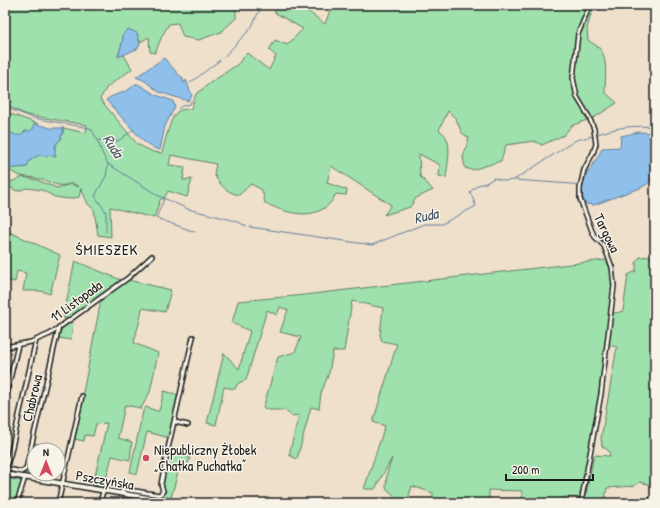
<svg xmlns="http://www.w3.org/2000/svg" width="660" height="508" viewBox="0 0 660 508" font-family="'Patrick Hand',sans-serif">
  <rect width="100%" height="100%" fill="#efe0cc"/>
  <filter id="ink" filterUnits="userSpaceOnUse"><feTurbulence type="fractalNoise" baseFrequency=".025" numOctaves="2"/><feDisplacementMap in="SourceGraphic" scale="8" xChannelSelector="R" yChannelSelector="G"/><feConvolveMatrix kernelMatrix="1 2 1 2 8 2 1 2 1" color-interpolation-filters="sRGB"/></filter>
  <g filter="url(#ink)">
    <path fill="#9ee1ac" stroke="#5d7e64" d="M 5,5 L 236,5 L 236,18 L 221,32 L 199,40 L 183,37 L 178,23 L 169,24 L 162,36 L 155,53 L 150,52 L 149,37 L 140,42 L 137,33 L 123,40 L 118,56 L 124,55 L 132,69 L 107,87 L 100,99 L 137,144 L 153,152 L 162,153 C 164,145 170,119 176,113 C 180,109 186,109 191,109 L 196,94 L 210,83 L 238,64 L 247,53 L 269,70 L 276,56 L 269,50 L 275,40 L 287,45 L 303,29 L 274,12 C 277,10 279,7 282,6 C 296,0 314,16 325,24 L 332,5 L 594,5 L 587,28 L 588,40 C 592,43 598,46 601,50 C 608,61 605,79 605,92 L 617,103 L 595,117 L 571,126 L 564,135 L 542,145 L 534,141 L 506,145 L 501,161 L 472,170 L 465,168 L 463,157 L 469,138 L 462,133 L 456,119 L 448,111 L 439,130 C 441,132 445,134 446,137 C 452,146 447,167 446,178 L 439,176 L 440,165 L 419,154 L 420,176 L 433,190 L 416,198 L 410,207 L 384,215 L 391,205 L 331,166 L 327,183 L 347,190 L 346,195 L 336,194 C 322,223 289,215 265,203 L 262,190 L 251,184 L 239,195 C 226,192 220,185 214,174 L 216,164 L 171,155 L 169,165 L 185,167 L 183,180 L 192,179 L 187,197 L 168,191 L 165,197 L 160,200 L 154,218 L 110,207 L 111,237 L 98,235 L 94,210 L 88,204 L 81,188 L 79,197 L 69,199 L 55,197 L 42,190 L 27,188 L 17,191 L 11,188 L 10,182 L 23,177 L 37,180 L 57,188 L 71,184 L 79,187 C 72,180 66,187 58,185 C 53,184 48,181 43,180 C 28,175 23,180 9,170 L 10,168 L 27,167 L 29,161 C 33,160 35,155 38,155 C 43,154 51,155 55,157 C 54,149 55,144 61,139 L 61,136 L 63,133 L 63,128 L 86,133 L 87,125 L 27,115 L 5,105 Z
      M 5,112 L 39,124 L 34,126 L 32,133 L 14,138 L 9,134 L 5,118 Z
      M 5,230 L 60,255 L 50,294 L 41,291 L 23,291 L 26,273 L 17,271 L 15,282 L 5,280 Z
      M 655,256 L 655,304 L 652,315 L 650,375 L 655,378 L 655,467 L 652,476 L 652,485 L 640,482 L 634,486 L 607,488 L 604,503 L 584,503 L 594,455 L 610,456 L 609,451 L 602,446 L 601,438 L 617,347 L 605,344 L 599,394 L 580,498 L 564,497 L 563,503 L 522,503 L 522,491 L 489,490 L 489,503 L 433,503 L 433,493 L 412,486 L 408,499 L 398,499 L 386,488 L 387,473 L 392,458 L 375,489 L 364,489 L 385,426 L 373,422 L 397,344 L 382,341 L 380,335 L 383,308 L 352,301 L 344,351 L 333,351 L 329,373 L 321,393 L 319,409 L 311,407 L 297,459 L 289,455 L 299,415 L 292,416 L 284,410 L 269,410 L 263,408 L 278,357 L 295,352 L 301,337 L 280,332 L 288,310 L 280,307 L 277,315 L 267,310 L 246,380 L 238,383 L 235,389 L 224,387 L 216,425 L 207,423 L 224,353 L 239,369 L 250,331 L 232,323 L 238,301 L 295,296 L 605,260 C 617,275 612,295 610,312 L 616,313 L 623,311 L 628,275 L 636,271 L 636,262 L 640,257 Z
      M 75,261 L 121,280 L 71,319 L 63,318 Z
      M 128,280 L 171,290 L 165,312 L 142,308 C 141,320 136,331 134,343 L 158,353 L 150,392 L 140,410 L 140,408 L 125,405 L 118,438 L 132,442 L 130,460 L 112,456 L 104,487 L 93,485 L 107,423 L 96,424 L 93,436 L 85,435 L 84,441 L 74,439 L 101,300 Z
      M 73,321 L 71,340 L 59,338 L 61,329 Z
      M 164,391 L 179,395 L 170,438 L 147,432 L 137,474 L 130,472 L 143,411 L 146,407 L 157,411 L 159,411 Z
      M 35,443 L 49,446 L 49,450 L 34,450 L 34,474 L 44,474 L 44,476 L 5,470 L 5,469 L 19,473 L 26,472 Z
      M 169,453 L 190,457 L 187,467 L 179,468 L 171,498 L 161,496 L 166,492 L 163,485 Z
      M 5,478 L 22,481 L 15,503 L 5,503 Z"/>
    <path fill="#8fc0eb" stroke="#617e98" d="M 128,29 L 137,33 L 140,44 L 137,49 L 118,57 L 123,40 L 122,35 Z
      M 164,58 L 179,75 L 183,78 L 183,82 L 185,82 L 186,80 L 192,96 L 188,101 L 159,92 L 145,81 L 136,77 Z
      M 135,84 L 138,84 L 156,95 L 173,101 L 175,107 L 165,126 L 160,150 L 154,148 L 143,141 L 106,100 C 116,92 125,95 135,84 Z
      M 5,114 L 8,118 L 10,132 L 15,135 L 21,135 L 25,131 L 30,131 L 33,129 L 34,124 L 45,126 L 50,128 L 63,128 L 63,133 L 61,136 L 61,139 C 54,144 54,149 56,157 L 51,155 L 43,156 L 39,155 L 29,161 L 27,167 L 5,169 Z
      M 639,132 L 655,133 L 655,177 C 648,184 641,189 631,191 L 594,205 L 586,204 C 572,184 596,165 602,148 L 620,147 L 621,136 Z"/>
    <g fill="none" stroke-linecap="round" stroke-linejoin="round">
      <path stroke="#617e98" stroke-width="1" d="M 223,58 L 251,28 L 262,5
        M 190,83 L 220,60
        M 5,107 L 33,118 L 90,128 C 99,138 100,153 108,164 L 159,196 L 188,209 L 236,221 L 246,226
        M 178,109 L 182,106 L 190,104 L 192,100
        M 598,134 C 617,127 635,125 655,127
        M 98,140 L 118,141 L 133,130
        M 515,180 L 571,184 L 578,186
        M 164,199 L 156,218 L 195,232
        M 250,227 L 372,245 L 424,224 L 442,224 L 476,206 L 470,192 L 478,185 L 486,183 L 494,178 L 505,181 L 514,180 L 576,140 L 593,136
        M 106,232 L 106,212 L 95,196 L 106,176 L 108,164"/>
      <g stroke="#1c1c1c" stroke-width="6">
        <path id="minor" d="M 5,347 L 31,342 L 50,334 L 128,278 L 152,256
          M 5,400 L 18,345
          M 175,422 L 188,425
          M 5,468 L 21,472 L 26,469 L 59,327
          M 5,468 L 10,456 L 36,340
          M 121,494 L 123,489 L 160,495 L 163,491 L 161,484 L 167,453 L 193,337
          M 17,503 L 25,477
          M 58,503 L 82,396
          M 100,503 L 103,491
          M 581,503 L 601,394 L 614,286 L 612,267 L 604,246 L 595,237 L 592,231 L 580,199 L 580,188 L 584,170 L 593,153 L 596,144 L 594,129 L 589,117 L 577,97 L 573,78 L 578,34 L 588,10 L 589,5"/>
      </g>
      <g stroke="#1c1c1c" stroke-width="7">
        <path id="secondary" d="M 5,474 L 178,503"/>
      </g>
      <use href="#minor" stroke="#f7f3e8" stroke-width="3"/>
      <use href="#secondary" stroke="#f7f3e8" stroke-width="4"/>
    </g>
  </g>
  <circle fill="#d1495b" stroke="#f7f3e8" stroke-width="1.5" cx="146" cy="458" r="4"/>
  <g text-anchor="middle" stroke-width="3" stroke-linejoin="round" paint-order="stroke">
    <g font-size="14" fill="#1c1c1c" stroke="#f7f3e8">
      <text transform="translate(607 233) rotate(64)" y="5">Targowa</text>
      <text transform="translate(76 301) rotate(-36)" y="5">11 Listopada</text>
      <text transform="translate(32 398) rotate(-77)" y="5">Chabrowa</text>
      <text transform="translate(105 480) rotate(10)" y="5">Pszczyńska</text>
    </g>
    <g font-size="14" fill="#1c1c1c" stroke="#f7f3e8" text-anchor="start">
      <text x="154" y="455">Niepubliczny Żłobek<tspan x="154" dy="16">„Chatka Puchatka”</tspan></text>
    </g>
    <g font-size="15" font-style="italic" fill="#445564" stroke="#f7f3e8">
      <text transform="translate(113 146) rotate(57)" y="5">Ruda</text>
      <text transform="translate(426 216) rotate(-13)" y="5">Ruda</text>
    </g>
    <g font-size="15" letter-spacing="1" fill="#1c1c1c" stroke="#f7f3e8">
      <text x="107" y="255">ŚMIESZEK</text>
    </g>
  </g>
  <rect width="660" height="508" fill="none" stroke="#f7f3e8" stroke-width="20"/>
  <rect x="10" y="10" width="640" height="488" fill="none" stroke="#1c1c1c" stroke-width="1.5" filter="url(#ink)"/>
  <g transform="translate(46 462)"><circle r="19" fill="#f7f3e8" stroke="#9f9d96"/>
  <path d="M0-3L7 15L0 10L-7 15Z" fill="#d1495b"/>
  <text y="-6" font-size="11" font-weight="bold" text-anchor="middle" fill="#1c1c1c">N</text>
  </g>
  <path d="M506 474v6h87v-6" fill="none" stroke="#1c1c1c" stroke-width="2"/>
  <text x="512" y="474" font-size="12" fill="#1c1c1c" stroke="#f7f3e8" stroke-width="3" paint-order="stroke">200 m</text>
</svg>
